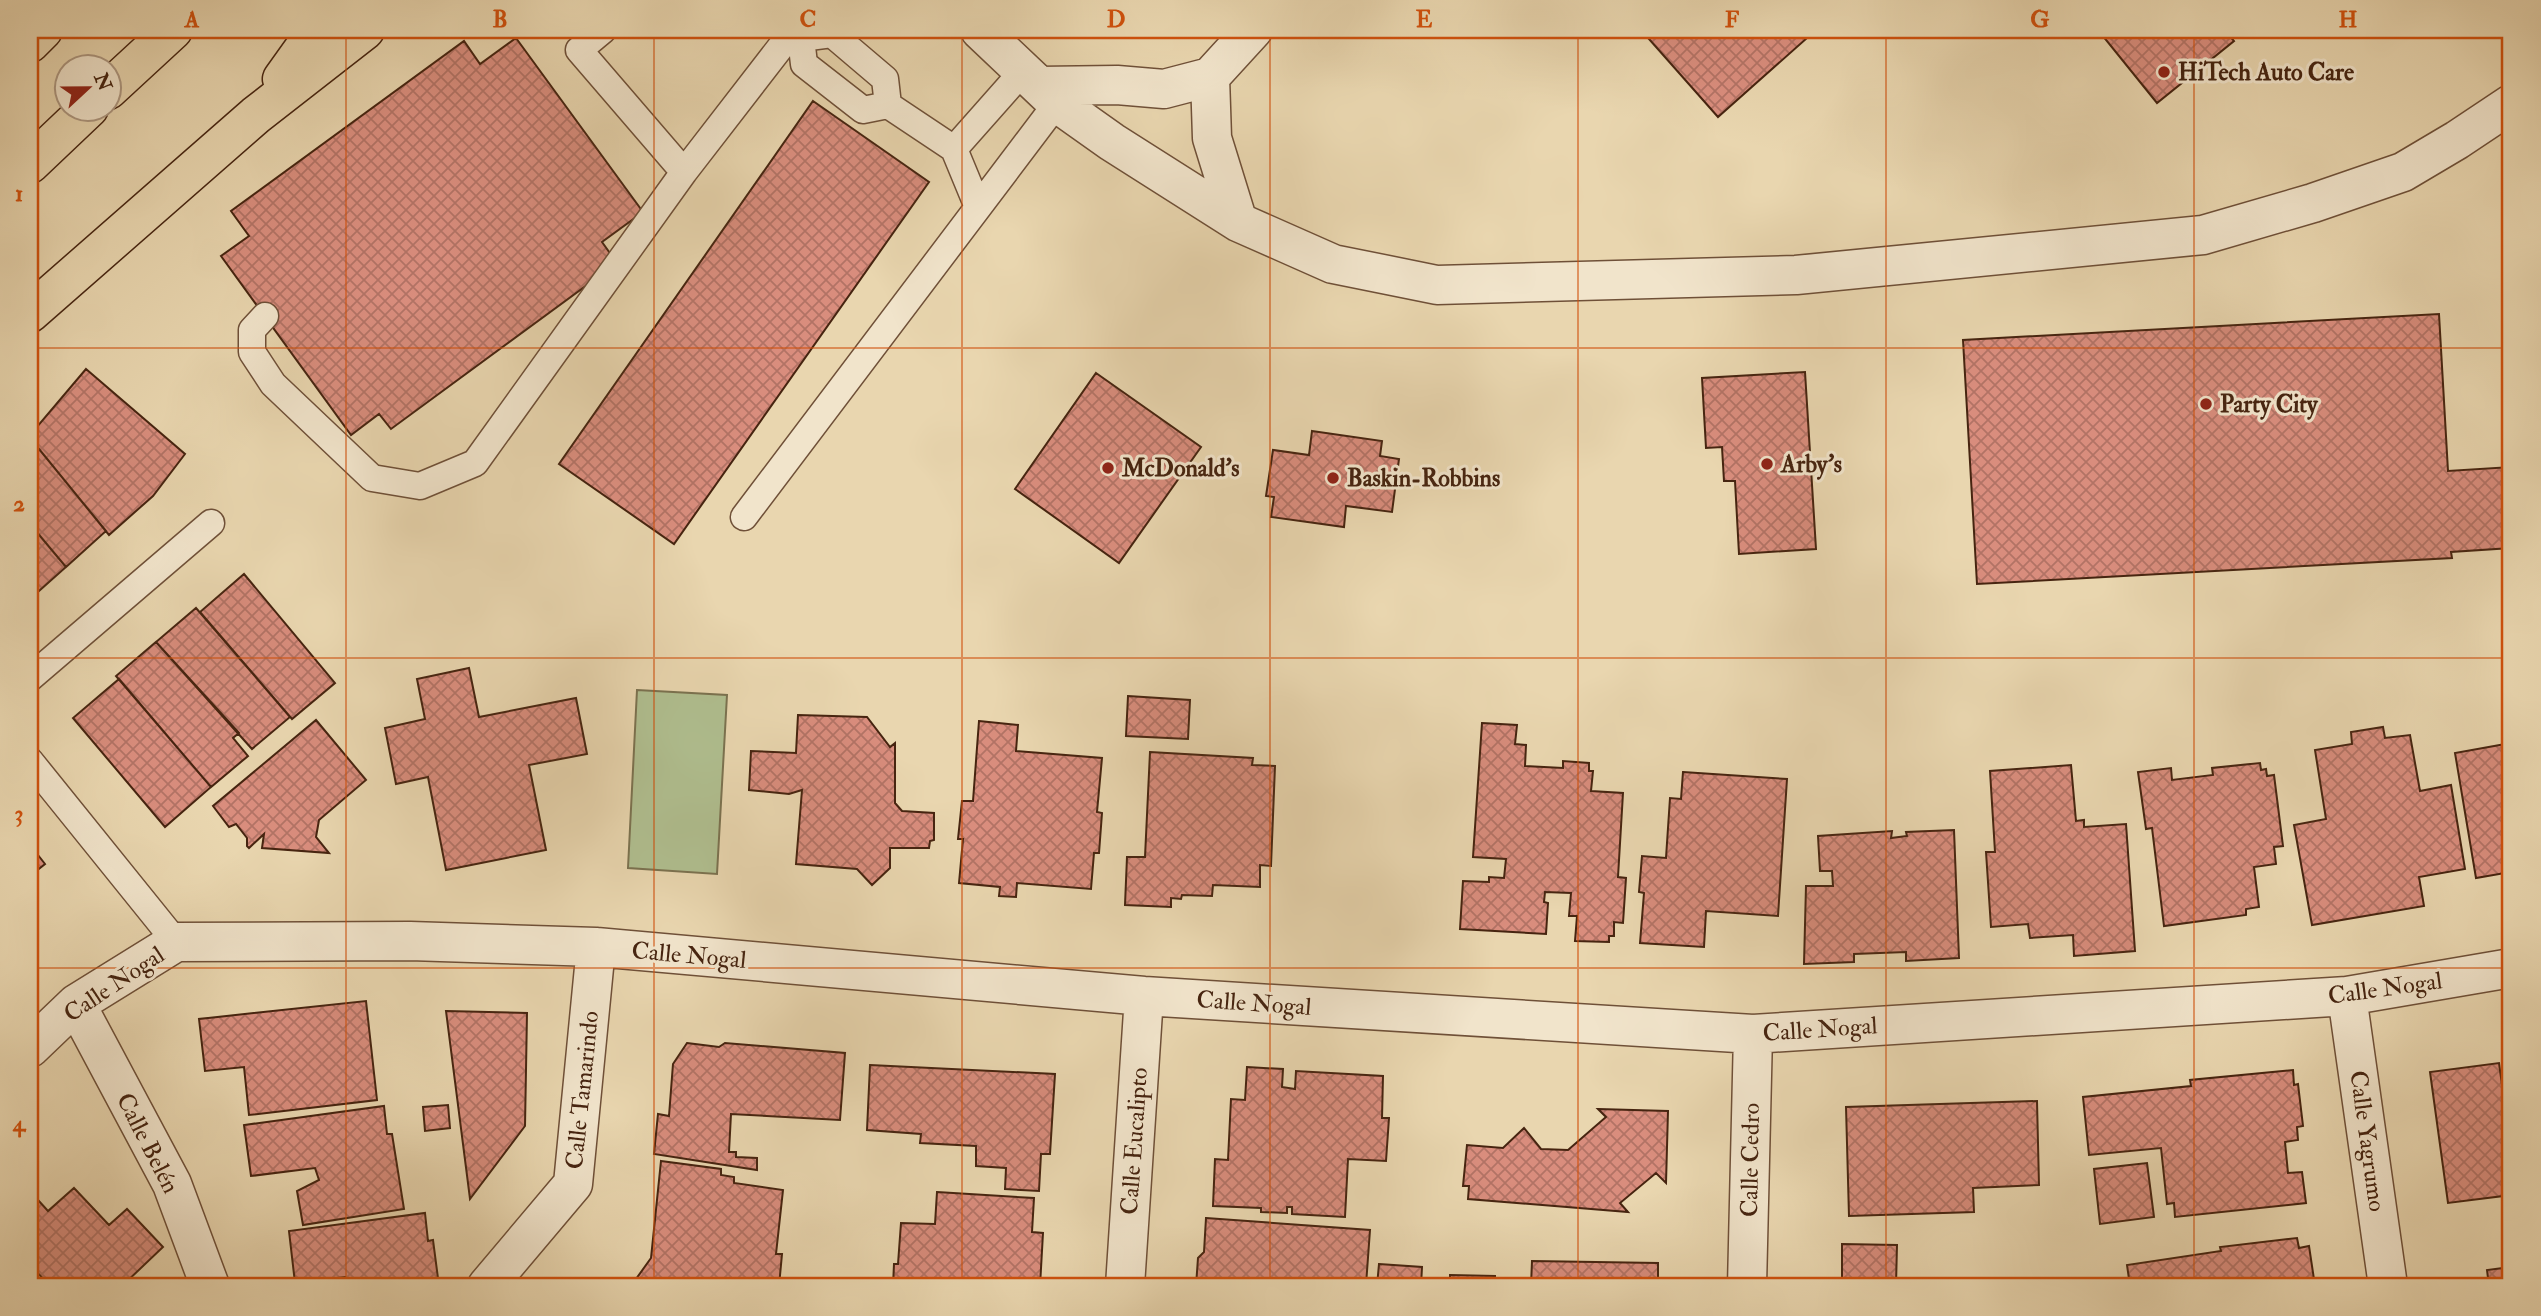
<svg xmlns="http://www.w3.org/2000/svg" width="2541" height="1316" viewBox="0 0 2541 1316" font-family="'IM FELL Double Pica',serif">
  <defs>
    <pattern id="building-cross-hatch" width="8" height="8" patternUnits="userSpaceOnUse" patternTransform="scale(1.75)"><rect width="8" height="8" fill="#d98d7d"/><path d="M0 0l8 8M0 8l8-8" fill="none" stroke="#b27365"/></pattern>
  </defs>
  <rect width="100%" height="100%" fill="#e9d6af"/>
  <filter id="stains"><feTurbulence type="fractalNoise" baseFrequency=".00286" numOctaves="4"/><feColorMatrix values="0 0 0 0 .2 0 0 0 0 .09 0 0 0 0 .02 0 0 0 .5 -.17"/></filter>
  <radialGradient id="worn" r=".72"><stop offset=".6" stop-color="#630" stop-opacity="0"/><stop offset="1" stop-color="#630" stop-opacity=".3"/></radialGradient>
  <path fill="#b0bf90" stroke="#7b7250" stroke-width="2" d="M 637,690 L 727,695 L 717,874 L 628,868 Z"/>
  <path fill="url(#building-cross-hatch)" stroke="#462410" stroke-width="2" d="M 1641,30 L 1816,30 L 1718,117 Z
    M 2098,30 L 2225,30 L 2234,41 L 2157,103 Z
    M 516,38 L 643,212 L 602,242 L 617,263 L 391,429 L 379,414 L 351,435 L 221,256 L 249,236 L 231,211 L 464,41 L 480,64 Z
    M 813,101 L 929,182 L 674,544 L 559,464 Z
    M 2439,314 L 2448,471 L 2511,467 L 2511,548 L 2451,552 L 2452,558 L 1977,584 L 1963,340 Z
    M 86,369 L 185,454 L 153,496 L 109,535 L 30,438 L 30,435 Z
    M 1805,372 L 1816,549 L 1739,554 L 1735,481 L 1724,481 L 1722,447 L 1706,448 L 1702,378 Z
    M 1096,373 L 1201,447 L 1119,563 L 1015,489 Z
    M 1312,431 L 1382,441 L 1380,456 L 1399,459 L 1392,512 L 1346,506 L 1344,527 L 1271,517 L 1274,497 L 1266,496 L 1273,450 L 1309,455 Z
    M 30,438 L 106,531 L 66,567 L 30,524 Z
    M 30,524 L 66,567 L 30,599 Z
    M 244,574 L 335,683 L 292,719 L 200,612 Z
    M 196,608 L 290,717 L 252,749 L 156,642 Z
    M 156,642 L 239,733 L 233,738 L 248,756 L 211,787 L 116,676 Z
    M 469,668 L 479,717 L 576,698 L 587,754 L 529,765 L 546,850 L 446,870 L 428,777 L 396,784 L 385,728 L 425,719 L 417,679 Z
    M 119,679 L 211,787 L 165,827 L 73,718 Z
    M 1128,696 L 1190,700 L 1188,739 L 1126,736 Z
    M 798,715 L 867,717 L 890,747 L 895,743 L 895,803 L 902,811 L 934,813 L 934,840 L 930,841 L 929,848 L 890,848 L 890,868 L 872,885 L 857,869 L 796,864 L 802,790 L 789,794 L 749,790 L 751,751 L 796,753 Z
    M 316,720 L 366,780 L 319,820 L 316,837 L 329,853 L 262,848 L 264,834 L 249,848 L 247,846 L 247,838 L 236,824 L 229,827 L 213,806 Z
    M 979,721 L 1018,725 L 1016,751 L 1102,758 L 1097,812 L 1102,813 L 1099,853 L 1094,853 L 1091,889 L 1017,883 L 1016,897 L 999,896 L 1000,887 L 959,883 L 963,839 L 958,839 L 962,801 L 973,801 Z
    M 1482,723 L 1517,725 L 1515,744 L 1526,745 L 1525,766 L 1563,768 L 1563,761 L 1589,763 L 1589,771 L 1593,771 L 1591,791 L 1623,793 L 1618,877 L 1626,878 L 1623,923 L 1614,922 L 1614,936 L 1609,936 L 1609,942 L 1575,941 L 1577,916 L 1569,916 L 1571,893 L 1545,892 L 1544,902 L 1548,903 L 1546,934 L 1460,929 L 1463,881 L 1489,882 L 1489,877 L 1504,878 L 1506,859 L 1473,857 Z
    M 2383,727 L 2385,738 L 2410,735 L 2420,791 L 2451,785 L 2465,869 L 2419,877 L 2424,906 L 2312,925 L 2294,825 L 2326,819 L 2315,750 L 2352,744 L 2351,732 Z
    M 2511,743 L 2511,872 L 2476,878 L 2455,753 Z
    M 1150,752 L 1253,758 L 1252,765 L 1275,766 L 1271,866 L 1260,865 L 1260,887 L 1213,885 L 1212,896 L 1182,895 L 1181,899 L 1171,898 L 1171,907 L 1125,905 L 1127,857 L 1145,857 Z
    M 2260,763 L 2261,770 L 2266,769 L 2267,776 L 2274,775 L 2283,846 L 2274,847 L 2276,864 L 2254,867 L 2259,907 L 2246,909 L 2246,915 L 2164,926 L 2152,828 L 2146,829 L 2138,772 L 2171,768 L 2172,780 L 2213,775 L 2212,768 Z
    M 2071,765 L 2076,821 L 2084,820 L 2084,827 L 2126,824 L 2135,951 L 2074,956 L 2073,935 L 2030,938 L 2028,924 L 1991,927 L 1986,852 L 1995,852 L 1990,771 Z
    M 1683,772 L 1787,779 L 1778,916 L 1706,911 L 1704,947 L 1640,943 L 1644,893 L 1639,892 L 1642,856 L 1666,858 L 1670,798 L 1681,799 Z
    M 1954,830 L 1959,958 L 1906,961 L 1906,952 L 1854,954 L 1854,962 L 1804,964 L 1806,886 L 1833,886 L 1832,871 L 1820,871 L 1818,836 L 1892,831 L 1891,838 L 1907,836 L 1906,832 Z
    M 31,846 L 45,864 L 30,876 L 30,847 Z
    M 366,1001 L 377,1100 L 249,1115 L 244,1067 L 205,1071 L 199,1019 Z
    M 446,1011 L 527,1013 L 525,1126 L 470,1199 Z
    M 687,1043 L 719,1047 L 725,1043 L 845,1053 L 840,1120 L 731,1114 L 729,1152 L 736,1152 L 736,1157 L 757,1158 L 757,1170 L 654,1154 L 658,1114 L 669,1116 L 673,1064 Z
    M 2499,1063 L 2503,1092 L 2511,1091 L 2511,1195 L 2448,1203 L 2430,1072 Z
    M 870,1065 L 1055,1074 L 1050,1154 L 1041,1154 L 1039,1191 L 1005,1189 L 1006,1168 L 976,1166 L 976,1146 L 920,1143 L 921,1134 L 867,1130 Z
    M 1247,1067 L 1283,1069 L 1282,1087 L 1295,1089 L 1296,1071 L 1383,1076 L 1382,1118 L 1389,1118 L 1386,1161 L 1348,1159 L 1345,1217 L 1292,1214 L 1292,1207 L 1287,1207 L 1287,1213 L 1261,1212 L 1261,1208 L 1213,1206 L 1215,1159 L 1228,1160 L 1231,1099 L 1245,1100 Z
    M 2293,1070 L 2294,1085 L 2298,1084 L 2303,1126 L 2297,1127 L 2298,1140 L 2285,1142 L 2288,1173 L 2302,1172 L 2306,1203 L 2175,1217 L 2174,1203 L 2167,1204 L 2161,1148 L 2089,1155 L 2083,1097 L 2191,1086 L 2190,1080 Z
    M 2037,1101 L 2039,1185 L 1973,1188 L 1974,1212 L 1849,1216 L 1846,1107 Z
    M 448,1105 L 450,1128 L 425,1131 L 423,1107 Z
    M 384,1106 L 387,1134 L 392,1134 L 404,1209 L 303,1225 L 297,1191 L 319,1180 L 315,1168 L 251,1176 L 244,1125 Z
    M 1598,1109 L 1668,1111 L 1666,1183 L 1656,1173 L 1620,1203 L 1628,1212 L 1468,1199 L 1469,1186 L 1463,1186 L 1467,1145 L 1503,1148 L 1524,1128 L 1541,1149 L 1568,1150 L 1606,1117 Z
    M 661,1161 L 721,1169 L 721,1175 L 734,1177 L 734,1183 L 783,1190 L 776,1254 L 782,1254 L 779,1286 L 631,1286 L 651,1258 Z
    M 2147,1163 L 2154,1217 L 2100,1224 L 2094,1169 Z
    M 74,1188 L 109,1225 L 127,1209 L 163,1247 L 122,1286 L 50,1286 L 30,1265 L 30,1191 L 48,1211 Z
    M 937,1192 L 1034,1198 L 1032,1232 L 1043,1233 L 1040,1286 L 893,1286 L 894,1264 L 898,1264 L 901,1223 L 935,1224 Z
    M 425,1213 L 428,1241 L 433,1240 L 439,1286 L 346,1286 L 345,1277 L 295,1283 L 289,1231 Z
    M 1206,1218 L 1370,1230 L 1366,1285 L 1337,1283 L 1336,1286 L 1196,1286 L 1198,1258 L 1204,1252 Z
    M 2297,1238 L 2299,1248 L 2309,1246 L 2315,1286 L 2130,1286 L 2127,1265 L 2221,1251 L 2220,1247 Z
    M 1842,1244 L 1897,1245 L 1896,1285 L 1930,1286 L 1842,1286 Z
    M 1532,1261 L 1658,1263 L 1658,1286 L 1531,1286 Z
    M 1379,1264 L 1422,1267 L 1421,1286 L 1377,1286 Z
    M 2511,1267 L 2511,1286 L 2489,1286 L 2487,1270 Z
    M 1450,1275 L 1495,1276 L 1495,1286 L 1450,1286 Z"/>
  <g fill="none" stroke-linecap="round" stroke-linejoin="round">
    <g stroke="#6f5038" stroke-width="29">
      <path id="service" d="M 603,30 L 579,50 L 684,172
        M 888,105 L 885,79 L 832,34 L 801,38 L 804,64 L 863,110 L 888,105 L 954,149
        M 978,207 L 954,149 L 1023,71
        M 265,316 L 252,330 L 252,352 L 273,384 L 372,478 L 420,486 L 475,463 L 684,172 L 793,31
        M 744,517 L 1057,103
        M 30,678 L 211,523
        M 30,761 L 176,942"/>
    </g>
    <g stroke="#6f5038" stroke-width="41">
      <path id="minor" d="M 2347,996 L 2388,1286
        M 76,1004 L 172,1184 L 210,1286
        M 30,1048 L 76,1004 L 176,942 L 410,941 L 596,947 L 1144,996 L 1753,1034 L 2347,996 L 2511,968
        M 487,1286 L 573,1184 L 596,947
        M 1125,1286 L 1144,996
        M 1747,1286 L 1753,1034"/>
    </g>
    <g stroke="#6f5038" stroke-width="41">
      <path id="tertiary" d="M 980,30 L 1057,103 L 1112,142 L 1238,222 L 1333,264 L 1437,285 L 1796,275 L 2203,235 L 2313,203 L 2403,172 L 2457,140 L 2511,104
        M 1210,77 L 1212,138 L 1238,222
        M 1039,86 L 1117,85 L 1164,89 L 1210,77 L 1253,30"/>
    </g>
    <g stroke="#462410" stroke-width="41">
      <path id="motorway" d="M 30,43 L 43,30
        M 282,79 L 317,30
        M 108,90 L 173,30
        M 30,164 L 89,108
        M 30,313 L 256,115 L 365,30"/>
    </g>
    <use href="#service" stroke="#f1e4cb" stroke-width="26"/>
    <use href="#minor" stroke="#f1e4cb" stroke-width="38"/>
    <use href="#tertiary" stroke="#f1e4cb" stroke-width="38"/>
    <use href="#motorway" stroke="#e9d6af" stroke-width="38"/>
  </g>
  <path fill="none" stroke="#d0510d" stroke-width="2" stroke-opacity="0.55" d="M 346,30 L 346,1286M 654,30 L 654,1286M 962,30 L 962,1286M 1270,30 L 1270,1286M 1578,30 L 1578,1286M 1886,30 L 1886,1286M 2194,30 L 2194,1286M 30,348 L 2511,348M 30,658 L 2511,658M 30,968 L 2511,968"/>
  <g fill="#8f2418" stroke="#f1e4cb" stroke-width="2.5">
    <circle cx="2164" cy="72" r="7"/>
    <circle cx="2206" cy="404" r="7"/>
    <circle cx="1767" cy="464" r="7"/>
    <circle cx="1108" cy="468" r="7"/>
    <circle cx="1333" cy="478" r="7"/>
  </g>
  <g text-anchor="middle" stroke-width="6" stroke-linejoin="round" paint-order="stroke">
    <g font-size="24" font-weight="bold" fill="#462410" stroke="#f1e4cb" text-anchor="start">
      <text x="2178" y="80">HiTech Auto Care</text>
      <text x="2220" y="412">Party City</text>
      <text x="1781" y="472">Arby's</text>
      <text x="1122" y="476">McDonald's</text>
      <text x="1347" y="486">Baskin-Robbins</text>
    </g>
    <g font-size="24" fill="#462410" stroke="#f1e4cb">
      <text transform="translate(689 955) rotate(5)" y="8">Calle Nogal</text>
      <text transform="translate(114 984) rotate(-34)" y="8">Calle Nogal</text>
      <text transform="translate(2385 988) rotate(-8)" y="8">Calle Nogal</text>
      <text transform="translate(1254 1003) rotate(4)" y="8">Calle Nogal</text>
      <text transform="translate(1820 1029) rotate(-4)" y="8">Calle Nogal</text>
      <text transform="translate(582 1090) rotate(-84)" y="8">Calle Tamarindo</text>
      <text transform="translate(1134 1141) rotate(-86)" y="8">Calle Eucalipto</text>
      <text transform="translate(2368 1141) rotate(82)" y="8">Calle Yagrumo</text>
      <text transform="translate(148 1143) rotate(63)" y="8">Calle Belén</text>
      <text transform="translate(1750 1160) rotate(-89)" y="8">Calle Cedro</text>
    </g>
  </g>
  <rect width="2541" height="1316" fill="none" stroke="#e9d6af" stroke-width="77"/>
  <g transform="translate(88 88) rotate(68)"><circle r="33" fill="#f1e4cb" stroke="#ad9780" stroke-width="2"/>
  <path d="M0-5L12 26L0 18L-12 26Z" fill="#8f2418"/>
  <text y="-10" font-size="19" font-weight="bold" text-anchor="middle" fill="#462410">N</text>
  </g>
  <rect x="38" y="38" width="2464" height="1240" fill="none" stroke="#d0510d" stroke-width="2.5"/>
  <g font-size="23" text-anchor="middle" font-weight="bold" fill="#d0510d">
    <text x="192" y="27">A</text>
    <text x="500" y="27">B</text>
    <text x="808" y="27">C</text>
    <text x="1116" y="27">D</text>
    <text x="1424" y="27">E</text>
    <text x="1732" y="27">F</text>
    <text x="2040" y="27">G</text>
    <text x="2348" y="27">H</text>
    <text x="19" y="201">1</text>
    <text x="19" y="511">2</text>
    <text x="19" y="821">3</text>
    <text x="19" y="1131">4</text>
  </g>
  <rect width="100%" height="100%" filter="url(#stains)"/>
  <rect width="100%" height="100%" fill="url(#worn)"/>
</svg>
